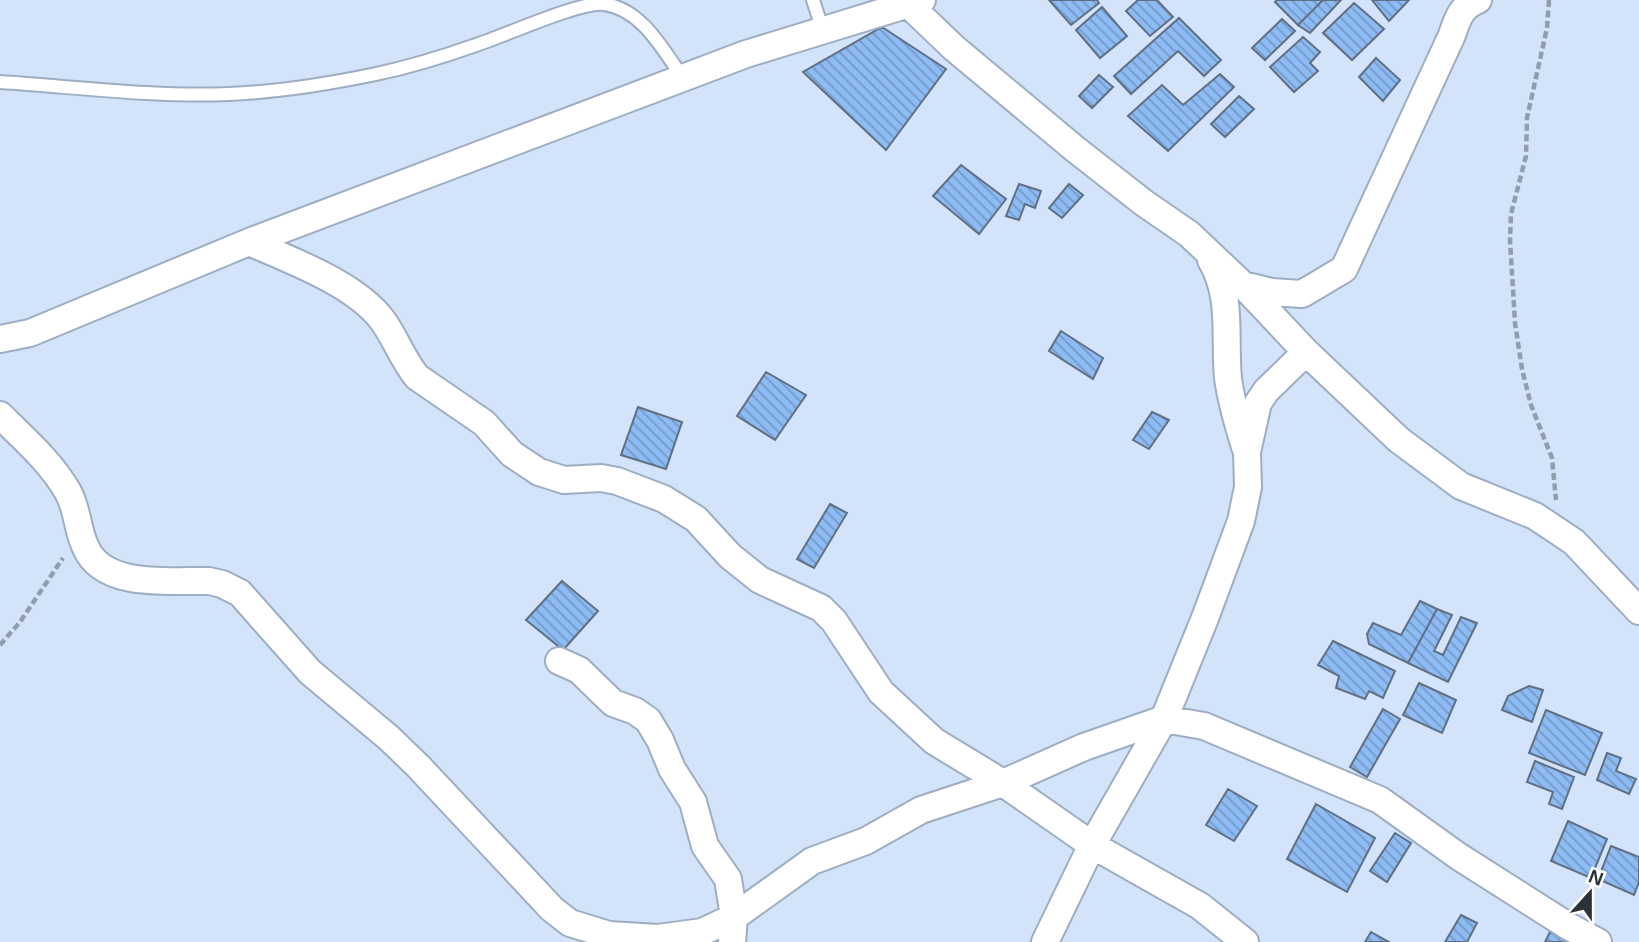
<svg xmlns="http://www.w3.org/2000/svg" width="1639" height="942" viewBox="0 0 1639 942" font-family="Arial,sans-serif">
  <defs>
    <pattern id="building-back-hatch" width="6" height="6" patternUnits="userSpaceOnUse" patternTransform="scale(1.75)"><rect width="6" height="6" fill="#8dbbf4"/><path d="M-1 5l2 2M0 0l6 6M5-1l2 2" fill="none" stroke="#7399c7"/></pattern>
  </defs>
  <rect width="100%" height="100%" fill="#d3e4fa"/>
  <path fill="url(#building-back-hatch)" stroke="#606f82" stroke-width="2" d="M 1049,0 L 1097,0 L 1099,3 L 1071,25 Z
    M 1138,0 L 1157,0 L 1173,17 L 1150,36 L 1126,11 Z
    M 1277,0 L 1323,0 L 1298,25 L 1275,2 Z
    M 1323,0 L 1341,0 L 1310,33 L 1298,25 Z
    M 1372,0 L 1409,0 L 1389,21 Z
    M 1354,3 L 1384,29 L 1352,60 L 1323,33 Z
    M 1102,7 L 1127,36 L 1100,58 L 1076,30 Z
    M 1179,18 L 1221,60 L 1204,76 L 1178,51 L 1131,94 L 1114,76 Z
    M 1282,19 L 1295,31 L 1265,60 L 1252,48 Z
    M 882,27 L 946,69 L 886,150 L 803,72 Z
    M 1303,37 L 1320,52 L 1310,63 L 1318,71 L 1294,92 L 1270,67 Z
    M 1376,58 L 1400,80 L 1383,101 L 1359,77 Z
    M 1220,74 L 1234,87 L 1168,151 L 1128,116 L 1162,85 L 1183,105 Z
    M 1099,75 L 1113,87 L 1092,108 L 1079,96 Z
    M 1239,96 L 1254,109 L 1225,137 L 1211,124 Z
    M 961,165 L 1006,199 L 979,234 L 933,196 Z
    M 1019,184 L 1041,191 L 1035,208 L 1025,204 L 1019,220 L 1006,216 Z
    M 1069,184 L 1083,195 L 1062,218 L 1049,208 Z
    M 1061,331 L 1103,358 L 1093,379 L 1049,351 Z
    M 766,372 L 806,395 L 775,440 L 737,416 Z
    M 638,407 L 682,422 L 666,469 L 621,455 Z
    M 1152,412 L 1169,420 L 1149,449 L 1133,440 Z
    M 830,504 L 847,513 L 814,568 L 797,559 Z
    M 562,581 L 598,611 L 563,650 L 526,620 Z
    M 1420,601 L 1437,609 L 1408,663 L 1369,644 L 1367,634 L 1373,623 L 1401,635 Z
    M 1437,609 L 1452,615 L 1434,651 L 1443,655 L 1461,617 L 1477,623 L 1448,682 L 1408,663 Z
    M 1333,641 L 1395,671 L 1383,698 L 1369,691 L 1365,699 L 1336,688 L 1339,676 L 1318,665 Z
    M 1419,683 L 1456,700 L 1442,733 L 1403,715 Z
    M 1529,686 L 1543,690 L 1532,722 L 1502,710 L 1508,696 Z
    M 1383,709 L 1400,719 L 1367,777 L 1350,767 Z
    M 1546,710 L 1602,733 L 1585,775 L 1529,753 Z
    M 1607,753 L 1621,758 L 1616,771 L 1636,779 L 1629,794 L 1597,780 Z
    M 1535,761 L 1574,777 L 1562,809 L 1549,804 L 1553,792 L 1527,782 Z
    M 1228,789 L 1257,806 L 1234,841 L 1206,825 Z
    M 1316,804 L 1375,838 L 1347,892 L 1287,859 Z
    M 1568,821 L 1607,839 L 1591,878 L 1551,861 Z
    M 1395,833 L 1411,843 L 1387,882 L 1370,871 Z
    M 1611,846 L 1639,857 L 1639,882 L 1634,895 L 1598,879 Z
    M 1461,915 L 1477,923 L 1467,942 L 1445,942 Z
    M 1371,932 L 1389,942 L 1365,942 Z
    M 1550,932 L 1573,941 L 1573,942 L 1545,942 Z"/>
  <g fill="none" stroke-linecap="round" stroke-linejoin="round">
    <g stroke="#9dadc2" stroke-width="16">
      <path id="service" d="M 813,0 L 823,31
        M 0,82 C 76,87 153,97 229,94 C 278,92 328,84 376,74 C 409,67 442,57 473,46 C 502,37 580,1 604,4 C 642,9 663,50 683,78"/>
    </g>
    <g stroke="#9dadc2" stroke-width="30">
      <path id="minor" d="M 909,5 L 954,48 L 1075,149 L 1144,203 L 1189,234 L 1243,285 L 1306,352 L 1399,440 L 1461,486 L 1535,516 L 1574,542 L 1639,611
        M 249,242 C 290,260 356,284 383,321 C 396,339 403,360 417,377 L 484,423 L 512,454 L 539,472 L 564,480 L 601,478 L 617,481 L 664,499 L 696,519 L 730,556 L 760,580 L 821,608 L 834,621 L 881,692 L 934,741 L 1003,783 L 1092,845 L 1200,906 L 1245,942
        M 1211,260 C 1233,297 1224,337 1228,378 C 1231,402 1238,424 1245,447
        M 1243,285 L 1272,292 L 1302,294 L 1344,269 L 1452,35 C 1457,20 1461,6 1478,0
        M 0,339 L 30,333 L 249,242 L 746,54 L 922,0
        M 0,415 C 24,439 51,462 68,492 C 78,510 77,530 86,548 C 104,589 171,580 209,581 L 222,584 L 240,593 L 310,672 L 389,738 L 418,766 L 552,909 L 570,923 L 609,935 L 658,938 L 702,932 L 734,917 L 812,861 L 866,841 L 921,810 L 1003,783 L 1084,747 L 1164,719 L 1204,726 L 1380,800 L 1458,856 L 1568,926 L 1598,942
        M 559,661 L 579,670 L 613,703 L 635,711 L 648,720 L 660,740 L 672,769 L 693,802 L 705,846 L 728,879 L 734,917 L 732,942
        M 1045,942 L 1092,845 L 1164,719 L 1205,618 L 1241,521 L 1248,487 L 1247,452 L 1258,403 L 1266,391 L 1306,352"/>
    </g>
    <path stroke="#909dad" stroke-width="4.5" stroke-dasharray="7 3.5" stroke-linecap="butt" d="M 1549,0 L 1547,28 L 1527,118 L 1526,156 L 1511,214 L 1510,240 L 1515,323 L 1522,369 L 1531,405 L 1552,458 L 1556,500
      M 0,645 L 20,622 L 63,558"/>
    <use href="#service" stroke="#fff" stroke-width="12"/>
    <use href="#minor" stroke="#fff" stroke-width="26"/>
  </g>
  <g transform="translate(1590 893) rotate(21)" stroke="#ffffff" stroke-width="5" paint-order="stroke">
  <path d="M0-5L12 26L0 18L-12 26Z" fill="#2b323a"/>
  <text y="-10" font-size="19" font-weight="bold" text-anchor="middle" fill="#2b323a">N</text>
  </g>
</svg>
